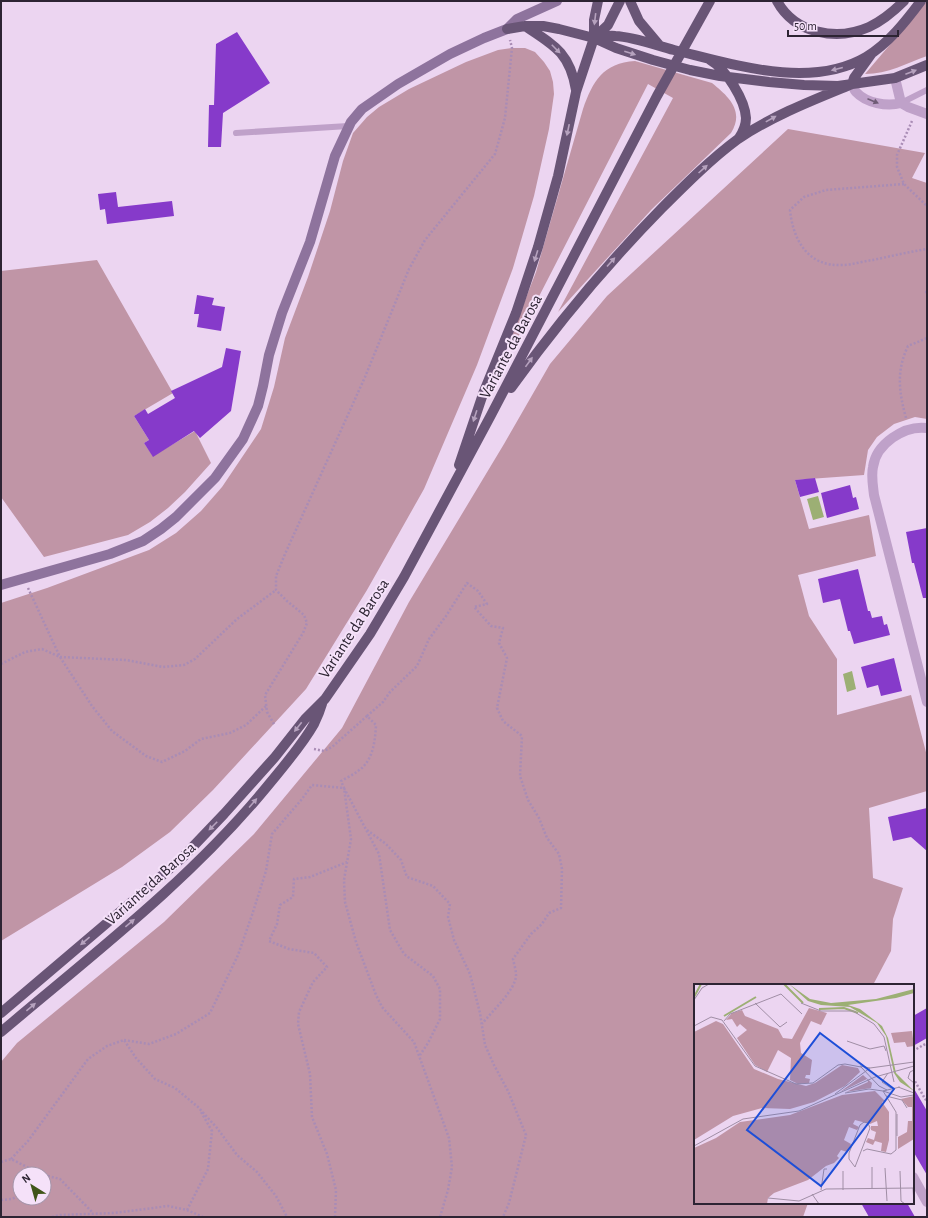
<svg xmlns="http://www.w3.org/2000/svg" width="928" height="1218" viewBox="0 0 928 1218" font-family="'Alegreya Sans',sans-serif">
  <rect width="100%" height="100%" fill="#ecd5f1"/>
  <path fill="#c095a6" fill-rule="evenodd" d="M 927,1 L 927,56 C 907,63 888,74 865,74 Z
    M 512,48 L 525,48 L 535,52 L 544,62 L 550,71 L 553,82 L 554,94 L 549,129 L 534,196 L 513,268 L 477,365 L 424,489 L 367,590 L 306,689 L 213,790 L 170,832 L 122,867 L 1,941 L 1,603 L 47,588 L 149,550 L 176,533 L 201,511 L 222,487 L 261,429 L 274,387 L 285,338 L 308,277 L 330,211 L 343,161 L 353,133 L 367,117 L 379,107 L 409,89 L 466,62 L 498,50 Z
    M 635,61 L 712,83 C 728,96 745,111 731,133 L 652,209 L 558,312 L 673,98 L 648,84 L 512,349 L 507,347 L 536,272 L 583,109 C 593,81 603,63 635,61 Z
    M 788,129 L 925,153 L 912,178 L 927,183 L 927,419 L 915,417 L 894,424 L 877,437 L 868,450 L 864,475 L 795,480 L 809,529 L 869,515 L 876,556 L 798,575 L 809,616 L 837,659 L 837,715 L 911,695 L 927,756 L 927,791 L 869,808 L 873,878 L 903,888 L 893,919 L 891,951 L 873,985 L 695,985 L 695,1203 L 808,1203 L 803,1217 L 1,1217 L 1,1062 L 17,1043 L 164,922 L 254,834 L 342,728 L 409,602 L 504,444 L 550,364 L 607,296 ZM 20,1174 L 44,1174 L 44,1198 L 20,1198 Z
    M 97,260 L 173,393 L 134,416 L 149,440 L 144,443 L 153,456 L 195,431 L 211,463 L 185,492 L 168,508 L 150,522 L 128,535 L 44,557 L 1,497 L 1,271 Z"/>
  <path fill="#9caf74" d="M 818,496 L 824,517 L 813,520 L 807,499 Z
    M 852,671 L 856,689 L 847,692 L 843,674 Z"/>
  <path fill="#863aca" d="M 237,32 L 270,83 L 223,113 L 221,147 L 208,147 L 209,105 L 214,105 L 216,44 Z
    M 116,192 L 118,207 L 172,201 L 174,216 L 107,224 L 105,209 L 100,210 L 98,194 Z
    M 197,295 L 214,298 L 212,305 L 225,307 L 221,331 L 197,327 L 199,314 L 194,314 Z
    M 226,348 L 241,351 L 231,411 L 200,438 L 194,431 L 153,457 L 144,443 L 149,440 L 134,416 L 145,409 L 148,414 L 175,398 L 171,391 L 222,367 Z
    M 815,478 L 819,492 L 800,497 L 795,480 Z
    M 850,485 L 853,498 L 856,497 L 859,509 L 827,518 L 821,493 Z
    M 927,528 L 927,598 L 923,598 L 914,563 L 912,563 L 906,532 Z
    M 858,569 L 868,611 L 870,611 L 872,618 L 882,616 L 884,625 L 887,624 L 890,635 L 854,644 L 850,631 L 848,631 L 840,599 L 823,603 L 818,579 Z
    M 894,658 L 902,691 L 881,696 L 878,685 L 867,688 L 861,667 Z
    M 927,808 L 927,851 L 911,837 L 893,841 L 888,817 Z
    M 927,1008 L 927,1038 L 913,1046 L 913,1016 Z
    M 913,1087 L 927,1111 L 927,1175 L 913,1151 Z
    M 861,1203 L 907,1203 L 915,1217 L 869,1217 Z"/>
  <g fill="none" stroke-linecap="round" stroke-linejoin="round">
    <path stroke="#a98cb5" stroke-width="2.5" stroke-dasharray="2 2" stroke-linecap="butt" d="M 912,121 L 897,155 L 897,167 L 904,184 L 927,206
      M 904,184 L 826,190 L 804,197 L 790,210 C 793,240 808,267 842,265 C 852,265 863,261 873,260 C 891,256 909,252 927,249
      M 925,292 L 927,292
      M 906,418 C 899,392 896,371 908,346 L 927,338
      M 28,588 L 60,657 L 126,660 L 163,667 L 184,665 L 195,659 L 237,619 L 276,590
      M 1,664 L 25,652 L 42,649 L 60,657 L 92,706 L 112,731 L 146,756 L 162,762 L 185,751 L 201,739 L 230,733 L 246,725 L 266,706
      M 367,716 L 383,702 L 390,692 L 417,666 L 429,639 L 446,616 L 467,583 L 478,591 L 487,604 L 474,607 L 491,626 L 503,628 L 499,643 L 507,658 L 497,708 L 503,721 L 522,736 L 520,776 L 528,800 L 539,818 L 547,838 L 559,854 L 562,869 L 561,908 L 549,913 L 542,924 L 531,934 L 513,959 C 514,964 516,970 516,975 C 516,990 491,1012 482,1024
      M 274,724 L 267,712 L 265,695 L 303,633 L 307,623 L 304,615 L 287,601 L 276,590 L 276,576 L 285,554 L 365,377 L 409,269 L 425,240 L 495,154 L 505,118 L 512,48 L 510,40
      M 314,749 L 324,751 L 332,747 L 367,716 L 376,725 C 375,742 373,761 358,771 C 353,775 346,778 341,781 L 344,788 L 351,839 L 344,880 L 345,902 L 356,942 L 376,995 L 382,1007 L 414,1042 L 449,1138 L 452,1167 L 448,1190 L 440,1217
      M 367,830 L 386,844 L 401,860 L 407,877 L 433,886 L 450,904 L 448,917 L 454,940 L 470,974 L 480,1013 L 485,1045 L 494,1065 L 508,1091 L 526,1135 L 509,1203 L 503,1217
      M 124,1040 L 149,1044 L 176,1034 L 210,1013 L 238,955 L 252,915 L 266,871 L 272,834 L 302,799 L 312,785 L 344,788 L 379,854 L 390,930 L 404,954 L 433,976 L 440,989 L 440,1019 L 428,1043 L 420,1055
      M 913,1051 L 927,1043
      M 913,1078 L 927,1102
      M 11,1159 L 28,1141 L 88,1059 L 107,1046 L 124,1040 L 136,1058 L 155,1079 L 175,1088 L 198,1107 L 217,1128 L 237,1155 L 257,1172 L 276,1196 L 287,1217
      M 1,1162 L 11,1159 L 41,1174
      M 44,1175 L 60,1179 L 93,1213
      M 1,1200 L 12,1199 L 20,1195
      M 187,1210 L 208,1169 L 212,1131 L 201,1112
      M 52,1217 L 60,1215 L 114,1213 L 168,1206 L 187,1210 L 203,1217
      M 335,1217 L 336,1190 L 327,1154 L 312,1117 L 310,1074 L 298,1024 L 299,1012 L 313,982 L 327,967 L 314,953 L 289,949 L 269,941 L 277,924 L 280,905 L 293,897 L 294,879 L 310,877 L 347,862"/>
    <path stroke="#bfa1c9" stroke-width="6" d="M 901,103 L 927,90
      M 236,133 L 348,126"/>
    <path stroke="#bfa1c9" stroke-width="10" d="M 895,78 L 901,103
      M 852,84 C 853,86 854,90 856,92 C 866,103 887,107 901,103 L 908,107 L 927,114
      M 927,428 C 904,425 876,444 873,467 C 871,476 873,486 874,495 L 927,702
      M 913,1177 L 927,1202"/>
    <path stroke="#8e739d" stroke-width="10" d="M 1,585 L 110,554 L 143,541 L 161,529 L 176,517 L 215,478 L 243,439 L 258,406 L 263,386 L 269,355 L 282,313 L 310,242 L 335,156 L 351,122 L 362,109 L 398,84 L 450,54 L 484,38 L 507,29 L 517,19 L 557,1"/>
    <path stroke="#695576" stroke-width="10" d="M 630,1 L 639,21 L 660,46
      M 777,1 C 795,34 837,41 869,27 C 882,21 894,11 904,1
      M 525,26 C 554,45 570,53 576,90
      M 507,29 L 525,26 L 543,26 L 559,29 L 594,38 L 616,48 L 653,60 L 690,70 L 720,76 L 769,82 L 804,85 L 838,86 L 895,78 L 927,65
      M 594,38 C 601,37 609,35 615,36 C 635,37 655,45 674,50 C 732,64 810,90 866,57 C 888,44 906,21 921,1
      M 594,38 L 608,25 L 620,1
      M 710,60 C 726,69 745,100 746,118 C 746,126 743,132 739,138
      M 511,388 C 557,324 607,264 662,208 C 686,184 711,159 738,139 C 774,115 813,100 852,84 L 854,78 L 872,53
      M 459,465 L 483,394 L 516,313 L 538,247 L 558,176 L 576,92 L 594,38 L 594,20 L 598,1
      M 1,1013 L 141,894 L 183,857 L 224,814 L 275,757 L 305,719 L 325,699 L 370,634 L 404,577 L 490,417 L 657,96 L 710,1
      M 1,1032 C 92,955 189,881 265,789 C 282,768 301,747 314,724 C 317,718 320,711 322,704"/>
  </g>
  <defs><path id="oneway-solid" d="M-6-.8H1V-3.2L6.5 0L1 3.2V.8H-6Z"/></defs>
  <g fill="#b6a2be">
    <use href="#oneway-solid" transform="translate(595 19) rotate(97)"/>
    <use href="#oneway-solid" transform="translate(556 49) rotate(45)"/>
    <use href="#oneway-solid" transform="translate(630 53) rotate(18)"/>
    <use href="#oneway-solid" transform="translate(837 69) rotate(166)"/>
    <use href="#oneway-solid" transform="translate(911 72) rotate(-21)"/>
    <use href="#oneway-solid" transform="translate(771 119) rotate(-29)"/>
    <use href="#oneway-solid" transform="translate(568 130) rotate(102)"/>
    <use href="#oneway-solid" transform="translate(703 169) rotate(-42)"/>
    <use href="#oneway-solid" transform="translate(536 256) rotate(107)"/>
    <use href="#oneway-solid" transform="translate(611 262) rotate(-48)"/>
    <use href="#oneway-solid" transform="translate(529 362) rotate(-54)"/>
    <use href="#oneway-solid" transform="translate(475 416) rotate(108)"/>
    <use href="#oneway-solid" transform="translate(298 727) rotate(128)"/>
    <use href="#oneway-solid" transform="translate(253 803) rotate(-49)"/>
    <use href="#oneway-solid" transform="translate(213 826) rotate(135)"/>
    <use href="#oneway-solid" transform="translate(130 923) rotate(-40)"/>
    <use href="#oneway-solid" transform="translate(85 941) rotate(140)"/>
    <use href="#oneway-solid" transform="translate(31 1007) rotate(-40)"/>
  </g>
  <use fill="#6f5c76" href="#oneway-solid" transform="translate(873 101) rotate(23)"/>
  <g text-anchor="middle" stroke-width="4" stroke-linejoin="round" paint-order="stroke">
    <g font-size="16" fill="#2d2433" stroke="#f5e1f9">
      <text transform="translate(510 346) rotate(-62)" y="6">Variante da Barosa</text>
      <text transform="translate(353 628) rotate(-57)" y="6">Variante da Barosa</text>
      <text transform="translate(150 883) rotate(-42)" y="6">Variante da Barosa</text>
    </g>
  </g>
  <g transform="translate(694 984)">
    <rect width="220" height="220" fill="#ecd5f1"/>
    <path d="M 115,24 L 133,29 L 127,41 L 117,37 L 106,59 L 107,69 L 118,76 L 116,91 L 112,91 L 111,94 L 116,95 L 115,99 L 104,100 L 96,96 L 97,74 L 84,66 L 73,88 L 61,81 L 43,54 L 53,46 L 46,40 L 43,43 L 38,35 L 32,36 L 38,29 L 48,26 L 51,32 L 84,45 L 89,54 L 98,55 ZM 22,37 L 29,40 L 60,85 L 84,95 L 112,102 L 121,99 L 148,81 L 164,84 L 166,88 L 151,102 L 120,118 L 96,125 L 68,124 L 39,132 L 0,156 L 0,48 ZM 218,47 L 220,62 L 213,63 L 211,58 L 200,59 L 197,49 ZM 169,91 L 178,99 L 177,104 L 152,108 L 174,98 L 173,95 L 146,108 ZM 181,107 L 191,117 L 188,118 L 195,128 L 195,156 L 192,168 L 187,167 L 188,159 L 181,157 L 179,161 L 172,158 L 174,154 L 180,156 L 182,148 L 177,146 L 177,142 L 184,142 L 183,137 L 176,140 L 161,136 L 159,140 L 165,143 L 163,146 L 155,143 L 150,156 L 157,160 L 153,168 L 147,166 L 143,172 L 145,174 L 140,179 L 132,182 L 114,196 L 80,209 L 74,214 L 73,220 L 0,220 L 0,164 L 22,154 L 46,138 L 96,131 L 148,111 ZM 220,112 L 220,155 L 204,165 L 204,153 L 213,148 L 214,137 L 218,137 L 218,123 L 214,123 L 207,115 Z" fill="#c095a6"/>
    <path d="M 95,0 L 116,15 L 137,19 L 182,15 L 220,5 L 220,9 L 202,14 L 154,21 L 166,25 L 188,42 L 194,54 L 202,89 L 220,107 L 206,98 L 200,89 L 192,52 L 183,39 L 156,23 L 127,21 L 114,17 Z" fill="#9caf74"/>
    <path fill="none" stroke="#9caf74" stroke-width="2" d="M 90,0 L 109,19M 0,13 L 7,0M 125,25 L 150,24 L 164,29M 30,32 L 62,13"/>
    <path fill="none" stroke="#a08ea5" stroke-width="1" d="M 0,16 L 8,4 L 15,0M 61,19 L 86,43 L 93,38M 107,19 L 127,27 L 159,27 L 180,40 L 190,53 L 200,98M 30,37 L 36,30 L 87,10 L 108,30M 0,42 L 17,33 L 28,36 L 61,82 L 102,100 L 119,99 L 144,81 L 151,80 L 167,83 L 185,102 L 193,106M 153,57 L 176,65 L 190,62 L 192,67M 166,82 L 176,84 L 220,78M 220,86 L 216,88 L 214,94 L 220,99M 194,89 L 188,98 L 197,104M 204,103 L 220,109M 189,107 L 207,113 L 220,111M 151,109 L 175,105 L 189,107 L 206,103M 141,110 L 176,84M 192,112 L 208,116 L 213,124M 203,130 L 203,152M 170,138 L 174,139 L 176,144 L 161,183 L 155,175 L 155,169 L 166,141 ZM 0,162 L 49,135 L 105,127 L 181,93 L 220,82M 169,167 L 173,165 L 197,170 L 202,166 L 202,128 L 189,107M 178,183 L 178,205M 191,184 L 193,217M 206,187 L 207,217 L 211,220M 219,204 L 220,220M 127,206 L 130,185 L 133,185M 149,206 L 149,187M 118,210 L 125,220M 74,214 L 105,217 L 132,205 L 220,204"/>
    <path fill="#1d4ed8" fill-opacity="0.15" stroke="#1d4ed8" stroke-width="2" d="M 126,49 L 200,105 L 127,202 L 53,146 Z"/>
    <rect width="220" height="220" fill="none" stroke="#2d2433" stroke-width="2"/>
  </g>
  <rect width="928" height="1218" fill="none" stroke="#2d2433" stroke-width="4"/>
  <g transform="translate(32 1186) rotate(323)"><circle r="19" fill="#f5e1f9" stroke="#a595aa"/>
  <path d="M0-3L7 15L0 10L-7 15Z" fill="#405519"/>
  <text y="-6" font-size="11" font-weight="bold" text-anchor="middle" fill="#2d2433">N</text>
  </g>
  <path d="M788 30v6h110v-6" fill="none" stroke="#2d2433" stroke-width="2"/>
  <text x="794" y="30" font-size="12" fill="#2d2433" stroke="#f5e1f9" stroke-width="3" paint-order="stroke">50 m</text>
</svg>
